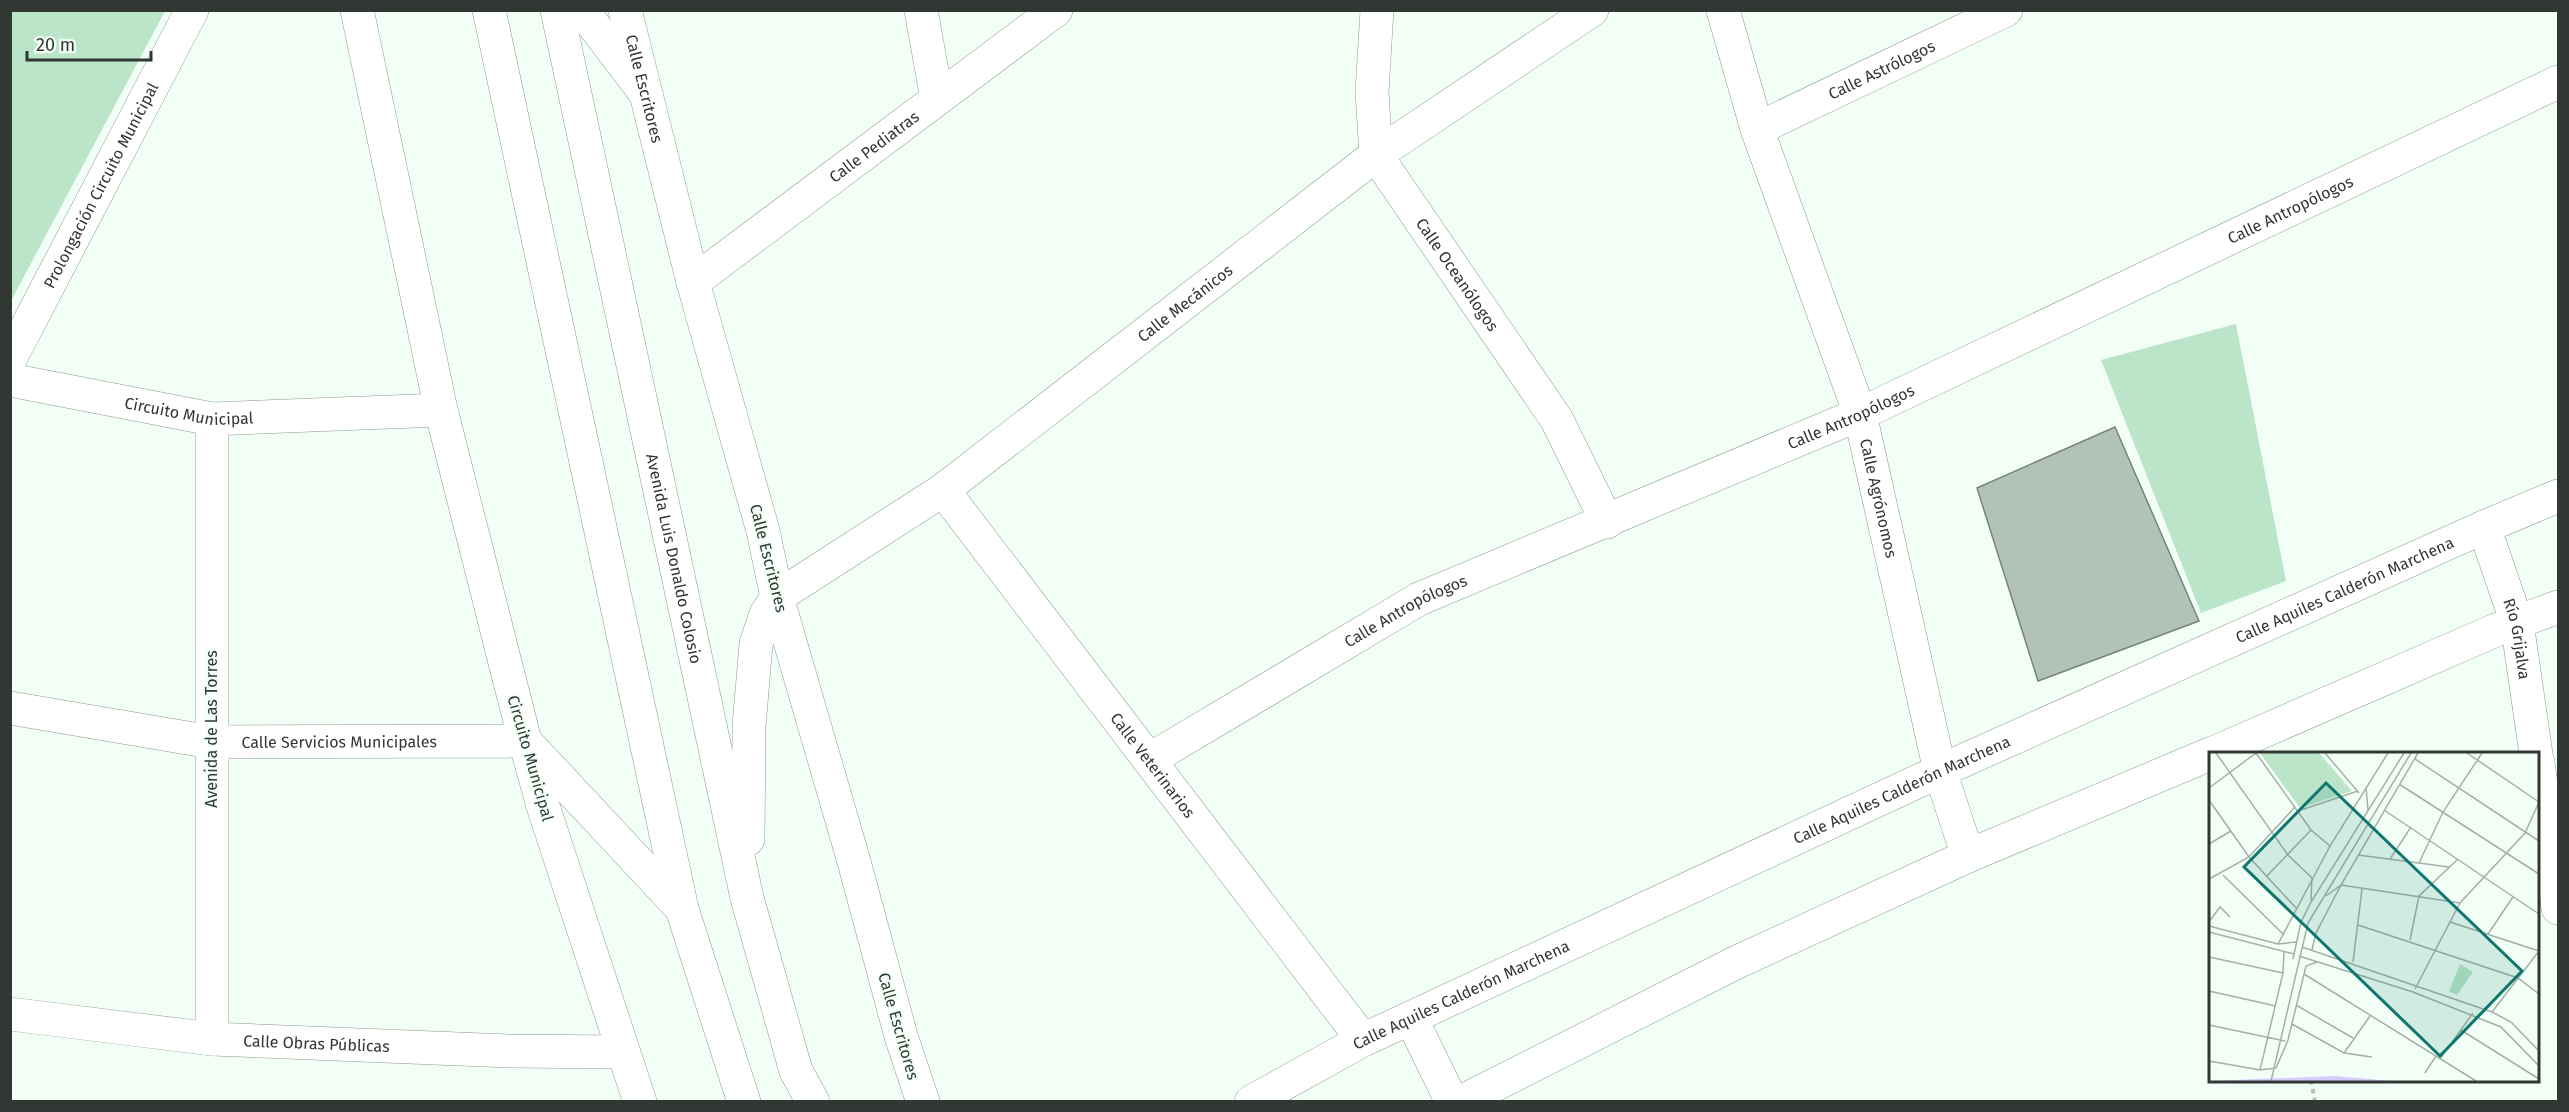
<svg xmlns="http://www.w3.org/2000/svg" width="2569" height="1112" viewBox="0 0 2569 1112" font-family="'Fira Sans',sans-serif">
  <rect width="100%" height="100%" fill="#f2fff6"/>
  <path fill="#bbe5c9" d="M 11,10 L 165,11 L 11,301 L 10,11 Z
    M 2236,324 L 2286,581 L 2201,613 L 2101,360 Z"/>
  <path fill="#b3c2b8" stroke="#758479" stroke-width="1.5" d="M 2115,427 L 2199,621 L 2038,681 L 1977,488 Z"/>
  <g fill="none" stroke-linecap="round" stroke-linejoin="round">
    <g stroke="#8a998f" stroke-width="34">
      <g id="street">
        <path d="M 921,10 L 937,99"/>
        <path id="s1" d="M 1377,10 L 1372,92 L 1376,155 L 1557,420 L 1607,522"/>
        <path id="s2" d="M 1723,10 L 1757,129 L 1860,414 L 1940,771 L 1968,856"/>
        <path id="s3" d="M 1757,129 L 2006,10"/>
        <path id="s4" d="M 693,282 L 1056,10"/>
        <path id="s5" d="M 10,359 L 192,10"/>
        <path id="s6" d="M 10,380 L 212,419 L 441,410"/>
        <path d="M 212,419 L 212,1039"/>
        <path id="s7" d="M 943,490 L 1363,1040"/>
        <path id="s8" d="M 2484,527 L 2517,623 L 2536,754"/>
        <path id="s9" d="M 10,708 L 211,742 L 525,741 L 543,806 L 640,1102"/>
        <path id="s10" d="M 1149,760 L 1419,599 L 1860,414 L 2558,82"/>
        <path d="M 2538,762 L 2558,908"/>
        <path id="s11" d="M 10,1014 L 212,1039 L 509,1051 L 623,1052"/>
        <path id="s12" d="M 923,1102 L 901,1036 L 853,858 L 777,597 L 943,490 L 1376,155 L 1592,10"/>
      </g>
    </g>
    <g stroke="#8a998f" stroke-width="34">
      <g id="secondary">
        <path d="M 357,10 L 441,410 L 525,741"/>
        <path id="s13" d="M 625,10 L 693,282 L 763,531 L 777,597"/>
        <path d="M 2211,754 L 2496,630 L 2558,607"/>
        <path d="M 1411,1018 L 1452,1102"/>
        <path id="s14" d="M 1251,1102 L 1363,1040 L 1940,771 L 2484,527 L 2558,496"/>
        <path d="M 1461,1102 L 1735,963 L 1968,856 L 2210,754"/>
      </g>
    </g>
    <g stroke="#8a998f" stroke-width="34">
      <g id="primary">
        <path d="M 489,10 L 682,909 L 744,1102"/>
        <path id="s15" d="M 557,10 L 747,898 L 796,1071 L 813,1102"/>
        <path d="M 582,10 L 646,94"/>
        <path d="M 525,741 L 682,909"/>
        <path d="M 748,839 L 749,726 L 756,644 L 766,614 L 777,597"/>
      </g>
    </g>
    <path stroke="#b5c0b9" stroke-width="4" stroke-dasharray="4.5 4.5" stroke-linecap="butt" d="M 2311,1080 L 2315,1102"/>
    <use href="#street" stroke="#fff" stroke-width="33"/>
    <use href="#secondary" stroke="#fff" stroke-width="33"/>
    <use href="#primary" stroke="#fff" stroke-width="33"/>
  </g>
  <g text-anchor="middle" stroke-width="4.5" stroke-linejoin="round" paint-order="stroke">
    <g font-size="16" fill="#313733" stroke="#f2fff6">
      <text dy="6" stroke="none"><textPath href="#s3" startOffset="138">Calle Astrólogos</textPath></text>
      <text dy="6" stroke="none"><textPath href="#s13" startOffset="81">Calle Escritores</textPath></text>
      <text dy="6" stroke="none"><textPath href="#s4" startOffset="226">Calle Pediatras</textPath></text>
      <text dy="6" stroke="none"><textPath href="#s5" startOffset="196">Prolongación Circuito Municipal</textPath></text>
      <text dy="6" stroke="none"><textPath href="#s10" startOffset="1269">Calle Antropólogos</textPath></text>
      <text dy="6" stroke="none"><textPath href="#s1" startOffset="290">Calle Oceanólogos</textPath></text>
      <text dy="6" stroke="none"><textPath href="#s12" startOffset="1029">Calle Mecánicos</textPath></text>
      <text dy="6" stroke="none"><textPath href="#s6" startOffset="182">Circuito Municipal</textPath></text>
      <text dy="6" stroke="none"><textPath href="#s10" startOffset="783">Calle Antropólogos</textPath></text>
      <text dy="6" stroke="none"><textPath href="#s2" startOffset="513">Calle Agrónomos</textPath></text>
      <text transform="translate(769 558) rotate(76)" y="6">Calle Escritores</text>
      <text dy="6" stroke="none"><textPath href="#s15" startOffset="561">Avenida Luis Donaldo Colosio</textPath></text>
      <text dy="6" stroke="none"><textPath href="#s14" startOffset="1208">Calle Aquiles Calderón Marchena</textPath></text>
      <text dy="6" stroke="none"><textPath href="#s10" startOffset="297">Calle Antropólogos</textPath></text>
      <text dy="6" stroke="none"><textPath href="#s8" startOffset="117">Río Grijalva</textPath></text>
      <text transform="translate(211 729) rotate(-90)" y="6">Avenida de Las Torres</text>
      <text dy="6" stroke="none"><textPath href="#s9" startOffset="332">Calle Servicios Municipales</textPath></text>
      <text transform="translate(531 758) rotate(74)" y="6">Circuito Municipal</text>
      <text dy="6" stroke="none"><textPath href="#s7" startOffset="346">Calle Veterinarios</textPath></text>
      <text dy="6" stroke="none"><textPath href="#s14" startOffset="722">Calle Aquiles Calderón Marchena</textPath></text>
      <text dy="6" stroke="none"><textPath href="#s14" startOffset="236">Calle Aquiles Calderón Marchena</textPath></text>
      <text transform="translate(899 1026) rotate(74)" y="6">Calle Escritores</text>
      <text dy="6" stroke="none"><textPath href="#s11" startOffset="308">Calle Obras Públicas</textPath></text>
    </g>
  </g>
  <g transform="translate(2209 752)">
    <rect width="330" height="330" fill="#f2fff6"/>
    <path d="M 51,1 L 110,1 L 143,39 L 91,56 ZM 251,212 L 264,220 L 248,243 L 240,239 Z" fill="#bbe5c9"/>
    <path d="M 125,324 L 184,329 L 1,329 Z" fill="#d7ccfe"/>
    <path fill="none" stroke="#a5afa8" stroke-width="1.5" d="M 7,1 L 79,103 L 103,126M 47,1 L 102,78 L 121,94M 116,1 L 150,41M 258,1 L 330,50M 206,7 L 330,89M 190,32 L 330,122M 157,35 L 159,58M 0,36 L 47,1M 0,48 L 40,105 L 87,156M 175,58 L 330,162M 89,59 L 149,39M 0,92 L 22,79M 149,103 L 240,115M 181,107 L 202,75M 210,111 L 234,60 L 273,1M 14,123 L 75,183M 57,125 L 102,78M 0,127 L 40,105 L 86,55M 132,133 L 251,151M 117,144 L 132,133M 102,148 L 103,126M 0,170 L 11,155 L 21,165M 241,170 L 330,199M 149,173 L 309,226 L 330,242M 0,174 L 69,192 L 87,190M 0,180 L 85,202M 279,182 L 304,145M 201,188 L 210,144 L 249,107M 69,192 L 121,94 L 179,1M 93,195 L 283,260 L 302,270 L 330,299M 103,198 L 107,181 L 132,133 L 209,1M 90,204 L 204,240 L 292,275 L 330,314M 0,205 L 74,221M 84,207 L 92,170 L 102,150 L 195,1M 144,210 L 153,137M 95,222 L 267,329M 206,237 L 251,151 L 316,81 L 330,50M 0,239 L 67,254M 87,253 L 144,286M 283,260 L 330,199M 83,272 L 135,301 L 163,305M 0,273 L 76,289M 252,278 L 330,327M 135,301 L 161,264M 231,307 L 264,261M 0,309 L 51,318 L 67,316 L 79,288 L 97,214 L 108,210M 51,318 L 74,221 L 75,200M 216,321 L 227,304M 62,329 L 99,171 L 202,1"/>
    <path fill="#0f766e" fill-opacity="0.15" stroke="#0f766e" stroke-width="3" d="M 117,31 L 313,219 L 231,304 L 35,115 Z"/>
    <rect width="330" height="330" fill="none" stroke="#313733" stroke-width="3"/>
  </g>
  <rect width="2569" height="1112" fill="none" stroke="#313733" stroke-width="24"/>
  <path d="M27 51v9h124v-9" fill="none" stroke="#313733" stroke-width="3"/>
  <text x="36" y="51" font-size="18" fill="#313733" stroke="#f2fff6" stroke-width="4.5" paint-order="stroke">20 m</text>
</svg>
